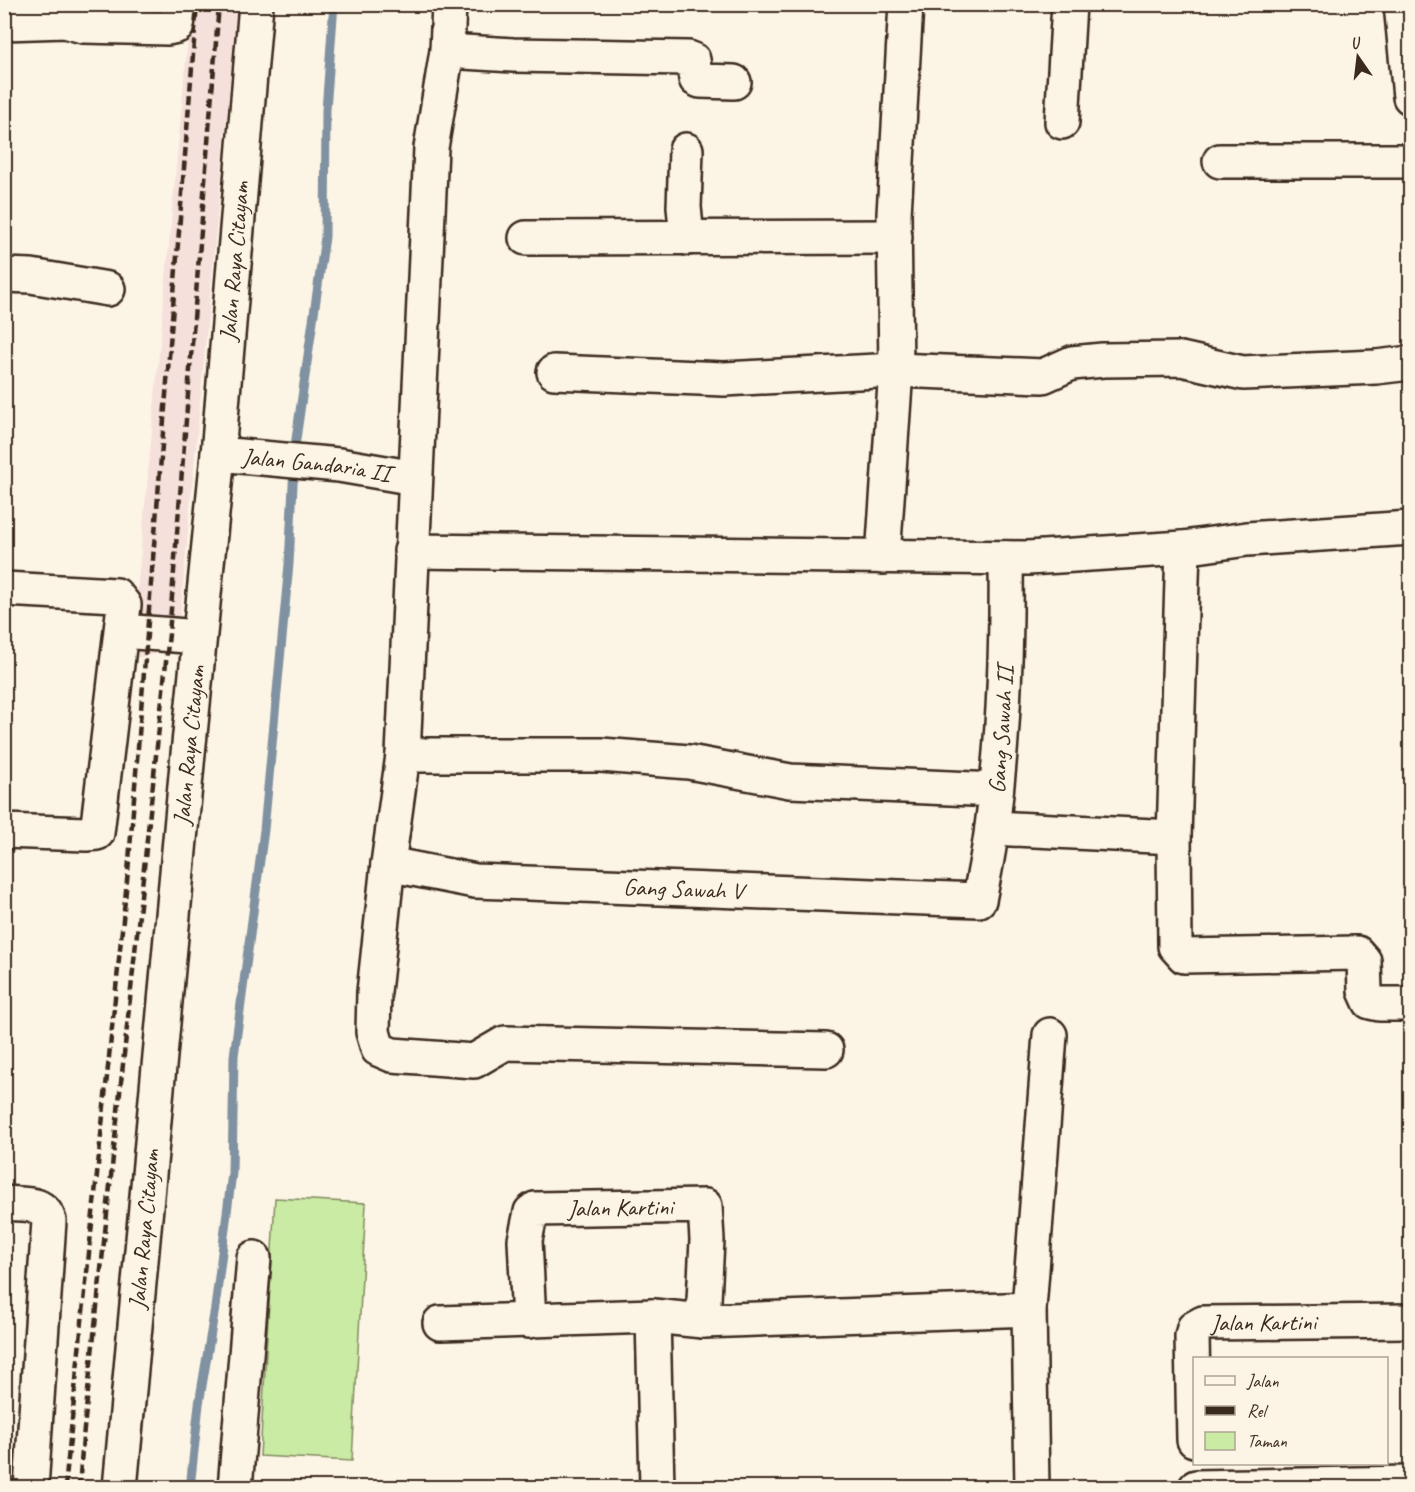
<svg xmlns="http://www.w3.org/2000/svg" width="1415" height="1492" viewBox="0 0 1415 1492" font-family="Caveat,sans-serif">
  <rect width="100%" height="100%" fill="#fcf5e5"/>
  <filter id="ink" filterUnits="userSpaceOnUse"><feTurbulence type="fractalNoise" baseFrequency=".0167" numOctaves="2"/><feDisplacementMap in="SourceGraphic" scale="12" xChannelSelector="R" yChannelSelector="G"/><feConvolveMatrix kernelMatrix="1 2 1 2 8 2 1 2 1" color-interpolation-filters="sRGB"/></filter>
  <g filter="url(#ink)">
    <path fill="#f5e0dc" d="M 191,5 L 237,5 L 177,650 L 131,659 Z"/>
    <path fill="#caeba4" stroke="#828a61" stroke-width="1.5" d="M 275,1198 L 366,1203 L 352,1461 L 260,1456 Z"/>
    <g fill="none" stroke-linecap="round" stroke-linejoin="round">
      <path stroke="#8091a1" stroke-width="9" d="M 190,1488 L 199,1404 L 215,1308 L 232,1173 L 234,1056 L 264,830 L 289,564 L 295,446 L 325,237 L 326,110 L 334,4"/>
      <g stroke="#3b2a1e" stroke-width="38">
        <g id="minor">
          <path d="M 449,4 L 447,51 L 431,148 L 403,755 L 388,864 L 374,992 L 373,1032 L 378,1049 L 392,1055 L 474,1061 L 505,1043 L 826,1050"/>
          <path d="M 1401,4 L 1410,97"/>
          <path d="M 4,23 L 65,21 L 83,26 L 168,28 L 177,26 L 180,4"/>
          <path d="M 447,51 L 513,55 L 688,58 L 693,60 L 696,79 L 700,81 L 734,82"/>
          <path d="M 1062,122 L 1069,4"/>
          <path d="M 686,150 L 684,207 L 687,238"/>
          <path d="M 1220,161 L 1410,161"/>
          <path d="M 526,238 L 895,237"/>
          <path d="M 4,275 L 31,276 L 108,289"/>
          <path d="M 554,372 L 724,379 L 896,370 L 1043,376 L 1072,363 L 1103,360 L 1181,359 L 1243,373 L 1376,367 L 1410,363"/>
          <path id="s1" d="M 218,454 L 339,465 L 415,478"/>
          <path d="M 411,551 L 1028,558 L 1183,548 L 1247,539 L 1410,528"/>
          <path d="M 883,557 L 896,370 L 894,214 L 906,4"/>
          <path d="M 4,589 L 116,595 L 124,605 L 97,833 L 86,834 L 4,831"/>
          <path d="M 122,631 L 199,637"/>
          <path d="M 403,755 L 601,755 L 689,762 L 790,781 L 996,790"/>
          <path d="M 992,828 L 1174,837 L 1183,548"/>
          <path d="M 1174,837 L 1175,946 L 1184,956 L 1357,953 L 1364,961 L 1365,991 L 1370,1002 L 1379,1004 L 1410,1004"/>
          <path id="s2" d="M 388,864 L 475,881 L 979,900 C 984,876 989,851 992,827 C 1004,738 1007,648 1006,558"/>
          <path d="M 4,1203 C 23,1205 43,1200 49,1221 L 31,1488"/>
          <path d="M 653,1316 L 657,1488"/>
          <path id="s3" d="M 529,1321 L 525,1240 L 531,1212 L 535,1209 L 705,1206 L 707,1240 L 703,1321"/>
          <path d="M 440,1323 L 653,1316 L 703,1321 L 1029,1309"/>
          <path id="s4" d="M 1194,1440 L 1192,1336 L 1194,1328 L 1203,1323 L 1410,1321"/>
          <path d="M 1196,1487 L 1410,1483"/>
          <path d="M 235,1488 L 254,1258"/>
          <path d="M 1032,1488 L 1029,1309 L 1050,1035"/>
        </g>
      </g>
      <g stroke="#3b2a1e" stroke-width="38">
        <g id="major">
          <path id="s5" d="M 120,1488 L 187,764 L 218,454 L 256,4"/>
        </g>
      </g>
      <use href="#minor" stroke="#fcf5e5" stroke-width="33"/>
      <use href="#major" stroke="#fcf5e5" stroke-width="33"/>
      <path stroke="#3b2a1e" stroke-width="4.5" stroke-dasharray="9 4.5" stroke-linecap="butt" d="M 65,1488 L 129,861 L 197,4
        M 79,1488 L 83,1438 L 169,634 L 219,4"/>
    </g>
  </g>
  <g text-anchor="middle" stroke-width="4.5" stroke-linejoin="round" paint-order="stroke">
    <g font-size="24" fill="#3b2a1e" stroke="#fcf5e5">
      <text dy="8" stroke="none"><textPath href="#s5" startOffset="1232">Jalan Raya Citayam</textPath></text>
      <text dy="8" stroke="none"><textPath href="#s1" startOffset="99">Jalan Gandaria II</textPath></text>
      <text dy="8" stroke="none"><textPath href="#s2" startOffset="765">Gang Sawah II</textPath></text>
      <text dy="8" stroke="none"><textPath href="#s5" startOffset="746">Jalan Raya Citayam</textPath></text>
      <text dy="8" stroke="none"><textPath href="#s2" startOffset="297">Gang Sawah V</textPath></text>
      <text dy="8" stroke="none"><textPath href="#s3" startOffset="200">Jalan Kartini</textPath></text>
      <text dy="8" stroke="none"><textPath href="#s5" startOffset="260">Jalan Raya Citayam</textPath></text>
      <text dy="8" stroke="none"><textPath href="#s4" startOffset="183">Jalan Kartini</textPath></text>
    </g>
  </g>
  <rect width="1415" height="1492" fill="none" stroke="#fcf5e5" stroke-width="24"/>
  <rect x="12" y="12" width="1391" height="1468" fill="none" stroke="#3b2a1e" stroke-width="2" filter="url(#ink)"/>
  <rect x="1193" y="1357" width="195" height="108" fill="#fcf5e5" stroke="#afa495" stroke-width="1.5"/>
  <rect x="1205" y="1376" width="30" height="9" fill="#fcf5e5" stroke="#afa495" stroke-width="1.5"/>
  <text x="1247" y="1387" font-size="18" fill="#3b2a1e">Jalan</text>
  <rect x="1205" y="1406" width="30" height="9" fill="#3b2a1e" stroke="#afa495" stroke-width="1.5"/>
  <text x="1247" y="1417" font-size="18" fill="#3b2a1e">Rel</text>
  <rect x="1205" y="1432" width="30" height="18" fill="#caeba4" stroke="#afa495" stroke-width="1.5"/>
  <text x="1247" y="1447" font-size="18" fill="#3b2a1e">Taman</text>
  <g transform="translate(1358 57) rotate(346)" stroke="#fcf5e5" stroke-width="4.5" paint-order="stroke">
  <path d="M0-4.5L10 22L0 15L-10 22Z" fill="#3b2a1e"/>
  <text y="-9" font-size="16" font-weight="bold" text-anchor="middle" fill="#3b2a1e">U</text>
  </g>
</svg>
